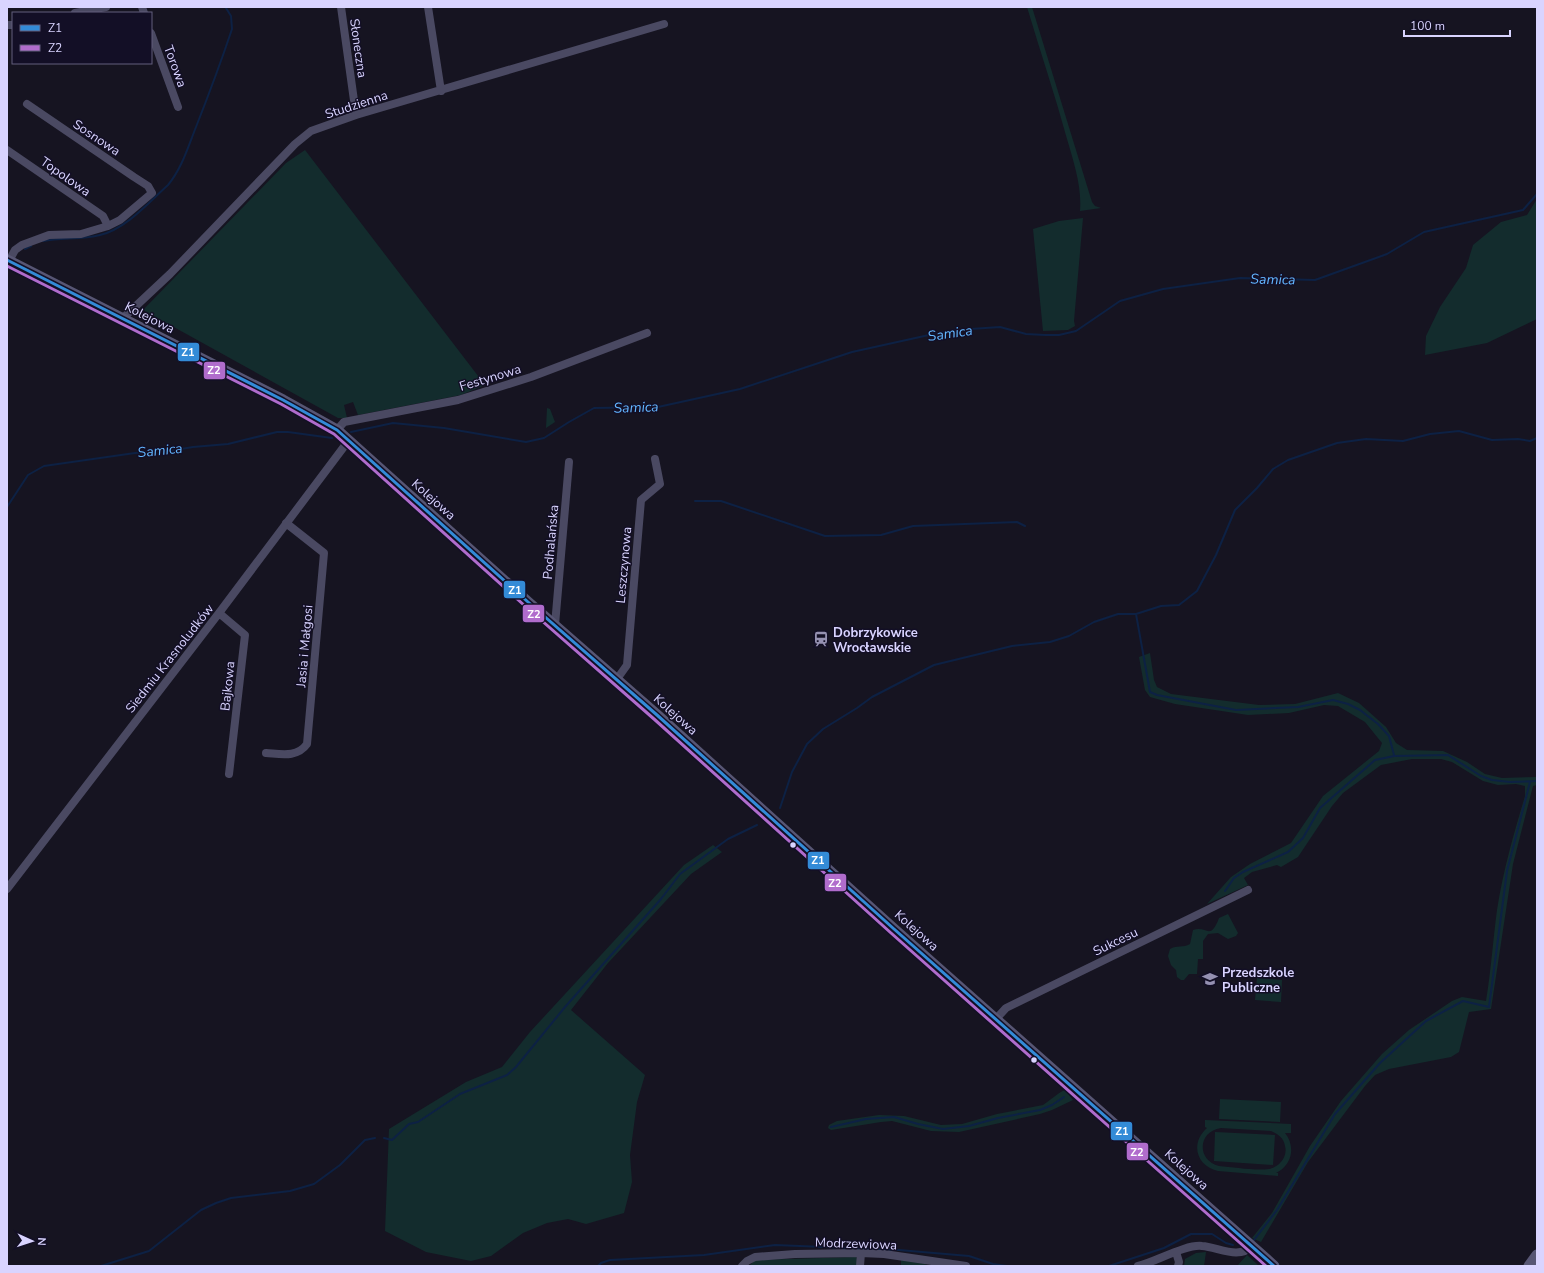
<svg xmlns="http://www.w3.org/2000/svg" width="1544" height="1273" viewBox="0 0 1544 1273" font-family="'Nunito Sans',sans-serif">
  <rect width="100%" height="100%" fill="#161421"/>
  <path fill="#132c2d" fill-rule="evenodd" d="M 1027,7 L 1032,7 L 1092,202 L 1095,206 L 1101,208 L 1080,211 C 1082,187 1074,163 1067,139 C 1055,95 1040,51 1027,7 Z
    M 305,150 L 485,385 L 461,395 L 358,415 L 353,402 L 344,405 L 347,418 L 338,418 L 143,310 L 286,163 Z
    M 1537,199 L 1537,319 L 1487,343 L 1425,355 L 1426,336 L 1440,307 L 1466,268 L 1473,245 L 1501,222 L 1527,215 Z
    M 1083,218 L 1074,321 L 1075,326 L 1068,330 L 1043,331 L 1033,229 L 1059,221 Z
    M 547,408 L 550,409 L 555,422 L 546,428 Z
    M 1150,653 L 1154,680 L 1157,687 L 1171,694 L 1259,705 L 1295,704 L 1338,693 L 1359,703 L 1386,727 L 1396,743 L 1407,750 L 1443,751 L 1467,762 L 1485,774 L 1502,778 L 1537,777 L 1537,785 L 1533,786 L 1513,864 L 1491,1009 L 1469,1012 L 1459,1052 L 1451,1057 L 1389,1069 L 1375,1075 L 1365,1086 L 1308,1162 L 1261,1242 L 1252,1238 L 1272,1213 L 1310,1146 L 1341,1101 L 1382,1054 L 1409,1030 L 1452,1001 L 1462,997 L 1486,1001 C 1491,971 1493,940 1497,910 C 1503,871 1514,833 1525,796 L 1525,786 L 1516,784 L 1498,785 L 1483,781 L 1452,762 L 1441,759 L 1412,759 L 1381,765 L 1343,793 L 1332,806 L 1298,857 L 1281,867 L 1277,865 L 1252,872 L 1244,878 L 1248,885 L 1207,904 L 1231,877 L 1250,864 L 1291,843 L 1323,796 L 1379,751 L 1382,743 L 1365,722 L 1338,706 L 1324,705 L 1289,713 L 1248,715 L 1175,704 L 1150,697 L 1145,690 L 1139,657 Z
    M 713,845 L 722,852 L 691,874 L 608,963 L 571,1010 L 645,1075 L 637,1102 L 630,1155 L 632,1182 L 624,1213 L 586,1224 L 568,1219 L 547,1223 L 523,1233 L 491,1256 L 471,1261 L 426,1252 L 385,1231 L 389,1129 L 466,1082 L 502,1067 L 530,1032 L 684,865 Z
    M 1228,914 L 1238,933 L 1236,936 L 1228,939 L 1218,933 L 1208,934 L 1203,941 L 1203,959 L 1198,959 L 1197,974 L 1189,974 L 1184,980 L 1181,980 L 1177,977 L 1176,970 L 1171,965 L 1168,956 L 1170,949 C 1177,945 1183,948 1190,944 L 1193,930 C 1207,925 1210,942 1219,918 Z
    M 1257,978 L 1282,980 L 1281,1002 L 1255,1000 Z
    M 1065,1090 L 1073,1100 L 1052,1110 L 1040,1114 L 959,1132 L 931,1131 L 892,1121 L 881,1122 L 831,1130 L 828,1128 L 829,1125 L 837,1121 L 879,1115 L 904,1116 L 941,1125 L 962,1124 L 997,1114 L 1043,1105 C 1051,1100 1056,1094 1065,1090 Z
    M 1220,1099 L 1281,1102 L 1280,1122 L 1219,1119 Z
    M 1205,1120 L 1291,1124 L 1291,1133 L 1285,1133 C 1296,1147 1292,1165 1276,1173 L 1278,1173 L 1278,1176 L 1218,1171 C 1196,1166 1190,1143 1207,1128 L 1205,1127 ZM 1221,1128 L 1271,1131 C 1278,1134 1284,1138 1285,1146 C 1288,1156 1280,1167 1269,1169 C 1255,1171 1233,1167 1219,1166 C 1196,1160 1198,1131 1221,1128 Z
    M 1215,1132 L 1275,1135 L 1273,1165 L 1214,1161 Z
    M 1206,1252 L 1204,1266 L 1184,1266 L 1185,1259 L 1196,1253 Z
    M 1247,1255 L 1259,1266 L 1237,1266 Z
    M 856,1257 L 858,1261 L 858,1266 L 749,1266 L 755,1260 Z
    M 901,1260 L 925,1263 L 926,1266 L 901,1266 Z"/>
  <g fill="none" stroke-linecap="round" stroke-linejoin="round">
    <path stroke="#0d2144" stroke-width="2" d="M 43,241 C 62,237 81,240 100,235 C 126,229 149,202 168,185 C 182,168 188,147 196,127 C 209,94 221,62 232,29 L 231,16 L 226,8
      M 25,249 L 31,246
      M 351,432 L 393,423 L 444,428 L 526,442 L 544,438 L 569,422 L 594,408 L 658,407 L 740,389 L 852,352 L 938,333 L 956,330 L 1000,327 L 1026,334 L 1045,335 L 1059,335 L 1076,331 L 1120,301 L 1163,289 L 1240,278 L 1315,280 L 1387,254 L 1424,232 L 1523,210 L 1537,194
      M 695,501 L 721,501 L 825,536 L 881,535 L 913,526 L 1017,522 L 1025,526
      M 7,507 L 28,475 L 44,466 L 135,453 L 169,451 L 193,447 L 228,444 L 277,432 L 288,432 L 332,438
      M 1136,614 L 1150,692 L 1157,695 L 1236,710 L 1298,707 L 1333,700 L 1348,704 L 1360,710 L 1378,724 L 1389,736 L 1394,755
      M 780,808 L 792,772 L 807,744 L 823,729 L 857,708 L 872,697 L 934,665 L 1012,646 L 1050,642 L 1069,636 L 1094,622 L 1118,614 L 1136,614 L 1161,606 L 1179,605 L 1197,591 L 1216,555 L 1235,510 L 1257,488 L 1273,469 L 1288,460 L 1337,443 L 1366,439 L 1403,441 L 1430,434 L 1459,431 L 1492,440 L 1518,439 L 1530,441 L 1537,438
      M 1225,891 L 1234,878 L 1243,872 L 1288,852 L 1303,838 L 1320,808 L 1375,760 L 1394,756 L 1448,755 L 1481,776 L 1492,780 L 1510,782 L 1537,781
      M 831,1127 L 866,1119 L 894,1117 L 918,1124 L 943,1129 L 969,1126 L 998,1118 L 1040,1110 L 1052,1105 L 1064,1097
      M 384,1138 L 392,1140 L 409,1124 L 418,1122 L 460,1094 L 507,1075 L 516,1067 L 565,1007 L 661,899 L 680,874 L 728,839 L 757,825
      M 1254,1240 L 1277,1210 L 1335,1114 L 1380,1063 L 1426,1021 L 1463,1001 L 1489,1007 L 1507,871 L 1530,782
      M 101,1266 L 149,1251 L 201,1210 L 216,1203 L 231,1198 L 290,1191 L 314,1184 L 340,1165 L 365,1140 L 375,1138
      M 598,1266 L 601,1263 L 610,1260 L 704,1255 L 775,1245 L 899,1250 L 969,1256 L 993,1264 L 1007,1266
      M 1109,1266 L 1164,1248 L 1191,1234 L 1212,1234 L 1226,1243 L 1233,1245"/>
    <path stroke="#4a4962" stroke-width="8" d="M 142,7 L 144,13
      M 341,7 L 356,115
      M 428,7 L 441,91
      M 75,13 L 106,7
      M 7,25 L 13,25
      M 151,33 L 178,107
      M 7,150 L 103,216 L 108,226
      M 9,261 L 15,250 L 22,245 L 49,235 L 81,234 L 108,226 L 120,220 L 152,193 L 148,186 L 134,177 L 27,104
      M 122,319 L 170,274 L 295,144 L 311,131 L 356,115 L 664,24
      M 337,430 L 344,422 L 458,400 L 531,377 L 647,333
      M 219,613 L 245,635 L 229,774
      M 555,625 L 569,462
      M 617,679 L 627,665 L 641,500 L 660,484 L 655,459
      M 266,753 C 281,754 297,758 307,744 L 324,553 L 286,523
      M 7,889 L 219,613 L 349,440
      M 996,1019 L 1006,1008 L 1248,890
      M 1176,1252 L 1179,1262 L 1178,1266
      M 742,1266 L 747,1261 L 755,1257 L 795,1254 L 861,1253 L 884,1254 L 966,1266
      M 860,1266 L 861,1253
      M 1138,1266 C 1155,1262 1186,1244 1202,1246 C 1218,1247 1239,1260 1252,1246"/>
    <path stroke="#575674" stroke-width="11" d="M 7,260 L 283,400 L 337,430 L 528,602 L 657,715 L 894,929 L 1274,1266
      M 1529,1266 L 1537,1255"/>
    <g stroke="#130f26" stroke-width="6">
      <path id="bus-1" d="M 7,260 L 283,400 L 337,430 L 528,602 L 657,715 L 894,929 L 1274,1266"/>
    </g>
    <g stroke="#130f26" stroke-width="6">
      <path id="bus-2" d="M 7,266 L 281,404 L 334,434 L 525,606 L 654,719 L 891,933 L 1266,1266"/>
    </g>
    <use href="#bus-1" stroke="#338bd7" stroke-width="3"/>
    <use href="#bus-2" stroke="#b06ccc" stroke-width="3"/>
  </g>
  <defs>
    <g id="station-bare" transform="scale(1.2)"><path d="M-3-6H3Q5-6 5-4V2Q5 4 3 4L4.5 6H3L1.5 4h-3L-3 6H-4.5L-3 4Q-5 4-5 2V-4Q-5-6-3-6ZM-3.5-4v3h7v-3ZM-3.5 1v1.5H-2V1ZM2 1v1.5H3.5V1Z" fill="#9591b1" stroke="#130f26" stroke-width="2.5" paint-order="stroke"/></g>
    <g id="school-bare" transform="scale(1.2)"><path d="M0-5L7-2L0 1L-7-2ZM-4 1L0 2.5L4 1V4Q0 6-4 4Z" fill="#9591b1" stroke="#130f26" stroke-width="2.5" paint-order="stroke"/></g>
  </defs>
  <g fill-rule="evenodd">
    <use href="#station-bare" x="821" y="639"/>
    <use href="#school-bare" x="1210" y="979"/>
  </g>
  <g fill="#d9d4ff" stroke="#130f26" stroke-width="1.5">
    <circle cx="793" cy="845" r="3.5"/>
    <circle cx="1034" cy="1060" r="3.5"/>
  </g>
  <g text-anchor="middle" stroke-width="3" stroke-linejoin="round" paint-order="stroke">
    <g font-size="13" fill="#d9d4ff" stroke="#130f26">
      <text transform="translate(359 48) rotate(82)" y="5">Słoneczna</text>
      <text transform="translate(176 66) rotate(70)" y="5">Torowa</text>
      <text transform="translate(356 104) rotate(-18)" y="5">Studzienna</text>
      <text transform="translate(97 137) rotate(34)" y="5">Sosnowa</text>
      <text transform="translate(66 176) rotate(35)" y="5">Topolowa</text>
      <text transform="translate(150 317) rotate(27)" y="5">Kolejowa</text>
      <text transform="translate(490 377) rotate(-17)" y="5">Festynowa</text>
      <text transform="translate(434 499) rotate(42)" y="5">Kolejowa</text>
      <text transform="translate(550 542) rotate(-85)" y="5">Podhalańska</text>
      <text transform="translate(623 565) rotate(-85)" y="5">Leszczynowa</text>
      <text transform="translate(304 646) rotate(-85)" y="5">Jasia i Małgosi</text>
      <text transform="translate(169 658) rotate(-52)" y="5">Siedmiu Krasnoludków</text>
      <text transform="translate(227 686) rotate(-84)" y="5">Bajkowa</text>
      <text transform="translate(676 714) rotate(42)" y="5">Kolejowa</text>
      <text transform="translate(917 930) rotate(42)" y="5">Kolejowa</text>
      <text transform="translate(1115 941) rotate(-26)" y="5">Sukcesu</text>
      <text transform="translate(1187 1169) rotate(42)" y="5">Kolejowa</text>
      <text transform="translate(856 1243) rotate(2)" y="5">Modrzewiowa</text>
    </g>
    <g font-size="13" font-weight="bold" fill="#d9d4ff" stroke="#130f26" text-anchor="start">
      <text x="833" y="637">Dobrzykowice<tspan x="833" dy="15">Wrocławskie</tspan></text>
      <text x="1222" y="977">Przedszkole<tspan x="1222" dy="15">Publiczne</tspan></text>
    </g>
    <g font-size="14" font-style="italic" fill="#62b6ff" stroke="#130f26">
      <text transform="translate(1273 279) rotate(1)" y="5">Samica</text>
      <text transform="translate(950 333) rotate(-8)" y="5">Samica</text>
      <text transform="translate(636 407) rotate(-2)" y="5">Samica</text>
      <text transform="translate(160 450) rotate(-6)" y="5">Samica</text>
    </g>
  </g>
  <g stroke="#130f26" stroke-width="1.5">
    <rect x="177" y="342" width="23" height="20" rx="4" fill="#338bd7"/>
    <rect x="203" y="361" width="23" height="19" rx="4" fill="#b06ccc"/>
    <rect x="503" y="580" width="23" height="19" rx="4" fill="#338bd7"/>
    <rect x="522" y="604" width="23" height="19" rx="4" fill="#b06ccc"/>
    <rect x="807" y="851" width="23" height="19" rx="4" fill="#338bd7"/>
    <rect x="824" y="873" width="23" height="19" rx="4" fill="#b06ccc"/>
    <rect x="1110" y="1121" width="23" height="20" rx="4" fill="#338bd7"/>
    <rect x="1126" y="1142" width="23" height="19" rx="4" fill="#b06ccc"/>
  </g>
  <g font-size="11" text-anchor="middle" font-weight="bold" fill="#fff">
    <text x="188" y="356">Z1</text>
    <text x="214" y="374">Z2</text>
    <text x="515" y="594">Z1</text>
    <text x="534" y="618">Z2</text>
    <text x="818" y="864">Z1</text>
    <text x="835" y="887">Z2</text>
    <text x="1122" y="1135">Z1</text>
    <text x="1137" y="1156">Z2</text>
  </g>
  <rect width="1544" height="1273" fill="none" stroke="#d9d4ff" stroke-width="16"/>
  <rect x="12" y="12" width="140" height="52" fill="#130f26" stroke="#625e7d"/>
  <rect x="20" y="25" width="20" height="6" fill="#338bd7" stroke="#625e7d"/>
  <text x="48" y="32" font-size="12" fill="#d9d4ff">Z1</text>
  <rect x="20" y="45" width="20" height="6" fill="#b06ccc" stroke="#625e7d"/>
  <text x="48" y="52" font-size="12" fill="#d9d4ff">Z2</text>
  <g transform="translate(32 1241) rotate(93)" stroke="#130f26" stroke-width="3" paint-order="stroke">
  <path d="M0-3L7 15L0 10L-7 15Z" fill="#d9d4ff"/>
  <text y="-6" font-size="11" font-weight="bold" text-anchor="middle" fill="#d9d4ff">N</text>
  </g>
  <path d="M1404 30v6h106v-6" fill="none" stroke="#d9d4ff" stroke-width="2"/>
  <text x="1410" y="30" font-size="12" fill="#d9d4ff" stroke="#130f26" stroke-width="3" paint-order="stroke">100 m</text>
</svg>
